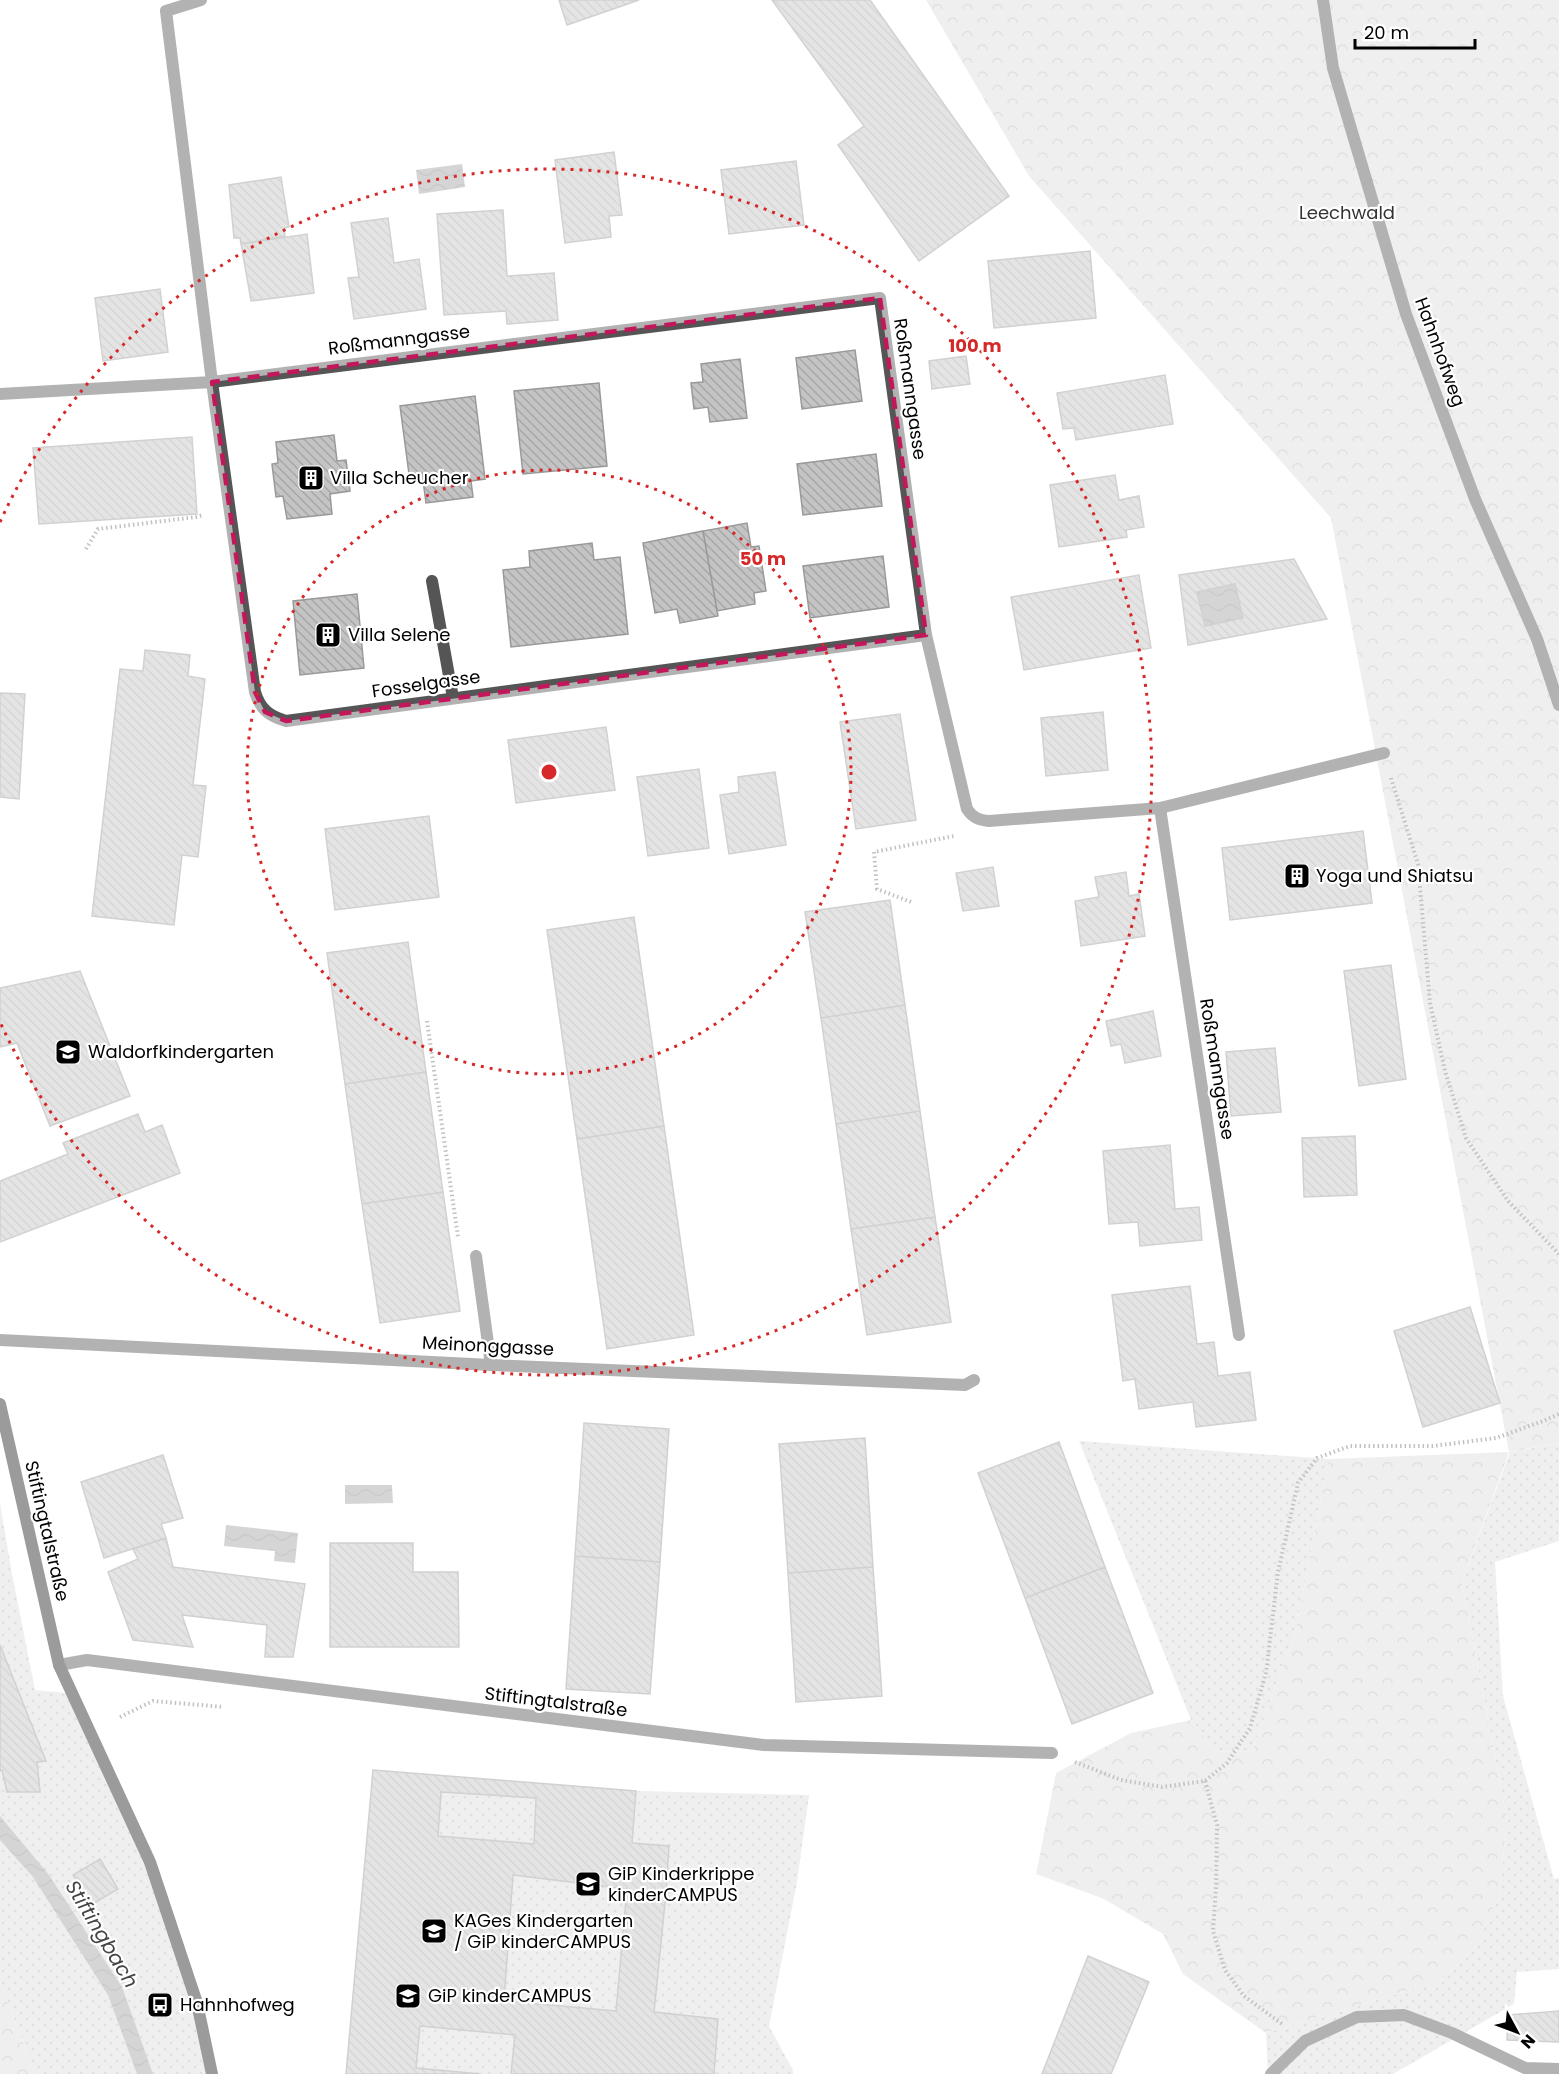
<svg xmlns="http://www.w3.org/2000/svg" width="1559" height="2074" viewBox="0 0 1559 2074" font-family="Poppins,sans-serif">
  <defs>
    <pattern id="green-dots" width="8" height="8" patternUnits="userSpaceOnUse" patternTransform="scale(1.5)"><rect width="8" height="8" fill="#dcdcdc"/><path d="M2 2h.1M6 6h.1" fill="none" stroke="#bbb" stroke-width="1.8" stroke-linecap="round"/></pattern>
    <pattern id="forest-crowns" width="20" height="18" patternUnits="userSpaceOnUse" patternTransform="scale(1.5)"><rect width="20" height="18" fill="#dcdcdc"/><path d="M2 6a3 3 0 1 1 6 0M12 15a3 3 0 1 1 6 0" fill="none" stroke="#bbb"/></pattern>
    <pattern id="water-waves" width="16" height="10" patternUnits="userSpaceOnUse" patternTransform="scale(1.5)"><rect width="16" height="10" fill="#a3a3a3"/><path d="M0 5q4-4 8 0t8 0" fill="none" stroke="#8b8b8b"/></pattern>
    <pattern id="building-back-hatch" width="6" height="6" patternUnits="userSpaceOnUse" patternTransform="scale(1.5)"><rect width="6" height="6" fill="#c4c4c4"/><path d="M-1 5l2 2M0 0l6 6M5-1l2 2" fill="none" stroke="#a7a7a7"/></pattern>
  </defs>
  <rect width="100%" height="100%" fill="#fff"/>
  <path fill="url(#green-dots)" d="M 1079,1441 L 1329,1459 L 1295,1633 L 1252,1752 L 1215,1751 L 1191,1720 Z
    M 1559,1443 L 1559,1541 L 1495,1562 L 1503,1696 L 1554,1879 L 1559,1878 L 1559,1969 L 1517,1972 L 1514,2004 L 1393,2074 L 1268,2074 L 1266,2033 L 1440,1981 L 1473,1949 L 1499,1897 L 1507,1820 L 1462,1582 L 1510,1452 Z
    M 0,1503 L 12,1574 L 35,1690 L 77,1694 L 150,1862 L 212,2074 L 35,2074 L 0,1981 Z
    M 636,1791 L 809,1795 L 797,1882 L 769,2026 L 793,2070 L 793,2074 L 714,2074 L 718,2019 L 654,2012 L 666,1893 L 669,1847 L 632,1843 Z
    M 441,1792 L 536,1798 L 534,1844 L 438,1836 Z
    M 513,1875 L 627,1889 L 616,2011 L 504,2001 Z
    M 420,2026 L 515,2035 L 511,2074 L 481,2074 L 416,2068 Z"/>
  <path fill="url(#forest-crowns)" d="M 926,0 L 1559,0 L 1559,1443 L 1509,1452 L 1462,1582 L 1507,1820 L 1499,1897 L 1473,1949 L 1440,1981 L 1266,2033 L 1183,1974 L 1163,1934 L 1104,1899 L 1036,1874 L 1056,1773 L 1131,1733 L 1191,1720 L 1215,1751 L 1252,1752 L 1295,1633 L 1329,1459 L 1509,1452 L 1331,518 L 1029,176 Z
    M 0,1981 L 35,2074 L 0,2074 Z"/>
  <path fill="url(#water-waves)" d="M 462,164 L 465,187 L 419,194 L 416,170 Z
    M 1235,584 L 1243,618 L 1205,626 L 1197,592 Z
    M 345,1485 L 392,1485 L 393,1503 L 345,1504 Z
    M 226,1525 L 298,1533 L 295,1563 L 274,1561 L 275,1551 L 224,1546 Z
    M 0,1816 L 49,1875 L 122,1987 L 153,2074 L 137,2074 L 108,1995 L 33,1877 L 0,1840 Z"/>
  <path fill="url(#building-back-hatch)" stroke="#999" stroke-width="1.5" fill-rule="evenodd" d="M 559,0 L 639,0 L 567,25 Z
    M 772,0 L 870,0 L 1009,196 L 919,261 L 838,145 L 864,126 Z
    M 614,152 L 622,215 L 609,216 L 611,237 L 565,243 L 555,160 Z
    M 796,161 L 804,225 L 729,234 L 721,170 Z
    M 281,177 L 289,227 L 284,228 L 285,236 L 241,244 L 240,238 L 234,238 L 229,185 Z
    M 503,210 L 507,276 L 554,273 L 558,320 L 507,324 L 506,311 L 444,315 L 437,214 Z
    M 388,218 L 394,263 L 419,259 L 426,309 L 354,319 L 348,278 L 359,277 L 351,223 Z
    M 307,234 L 314,293 L 251,301 L 241,244 Z
    M 1090,251 L 1096,318 L 994,328 L 988,261 Z
    M 160,289 L 168,352 L 103,361 L 95,298 Z
    M 855,350 L 862,401 L 802,409 L 796,358 Z
    M 966,356 L 970,384 L 932,389 L 929,361 Z
    M 740,359 L 747,418 L 710,422 L 708,407 L 694,409 L 691,383 L 703,382 L 701,364 Z
    M 1165,375 L 1173,424 L 1076,440 L 1074,428 L 1063,429 L 1057,393 Z
    M 599,383 L 607,466 L 523,474 L 514,391 Z
    M 475,396 L 485,479 L 471,481 L 473,497 L 426,503 L 422,473 L 409,474 L 400,406 Z
    M 334,435 L 337,461 L 346,460 L 350,491 L 330,494 L 332,514 L 287,519 L 283,496 L 276,497 L 272,464 L 278,463 L 276,442 Z
    M 192,437 L 197,514 L 39,524 L 33,448 Z
    M 876,454 L 882,506 L 803,515 L 797,464 Z
    M 1115,475 L 1119,500 L 1139,496 L 1144,527 L 1126,530 L 1127,537 L 1059,547 L 1050,485 Z
    M 747,523 L 751,547 L 759,546 L 766,591 L 754,593 L 755,604 L 717,611 L 703,531 Z
    M 703,531 L 718,616 L 680,623 L 677,609 L 655,613 L 643,543 Z
    M 592,543 L 594,560 L 620,557 L 628,634 L 511,647 L 503,570 L 530,567 L 529,551 Z
    M 883,556 L 889,607 L 810,618 L 803,566 Z
    M 1294,559 L 1327,619 L 1188,645 L 1179,575 ZM 1235,584 L 1243,618 L 1205,626 L 1197,592 Z
    M 1139,575 L 1151,648 L 1024,670 L 1011,597 Z
    M 357,594 L 364,668 L 300,675 L 293,601 Z
    M 145,650 L 190,655 L 188,676 L 205,679 L 193,785 L 206,786 L 198,857 L 182,855 L 174,925 L 92,916 L 120,669 L 143,671 Z
    M 0,693 L 25,694 L 19,799 L 0,797 Z
    M 1103,712 L 1108,770 L 1046,776 L 1041,718 Z
    M 900,714 L 916,820 L 856,829 L 840,722 Z
    M 606,727 L 615,790 L 516,803 L 508,740 Z
    M 699,769 L 709,848 L 648,856 L 637,777 Z
    M 775,772 L 786,845 L 729,854 L 720,795 L 739,792 L 738,777 Z
    M 429,816 L 439,897 L 335,910 L 325,829 Z
    M 1363,831 L 1372,903 L 1230,920 L 1222,848 Z
    M 993,867 L 999,906 L 963,911 L 956,873 Z
    M 1126,872 L 1129,896 L 1139,894 L 1145,936 L 1081,946 L 1075,901 L 1099,897 L 1095,877 Z
    M 890,900 L 905,1005 L 821,1018 L 805,912 Z
    M 634,917 L 664,1126 L 577,1139 L 547,930 Z
    M 408,942 L 426,1072 L 345,1084 L 327,953 Z
    M 1391,965 L 1406,1079 L 1359,1086 L 1344,971 Z
    M 80,971 L 130,1096 L 50,1126 L 17,1043 L 0,1047 L 0,988 Z
    M 905,1005 L 920,1111 L 836,1124 L 821,1018 Z
    M 1153,1011 L 1161,1056 L 1125,1063 L 1121,1044 L 1111,1046 L 1106,1021 Z
    M 1275,1048 L 1281,1112 L 1231,1116 L 1226,1052 Z
    M 426,1072 L 443,1192 L 362,1204 L 345,1084 Z
    M 920,1111 L 935,1217 L 851,1229 L 836,1124 Z
    M 138,1114 L 145,1132 L 162,1125 L 180,1173 L 0,1242 L 0,1181 L 68,1154 L 63,1143 Z
    M 664,1126 L 694,1335 L 607,1349 L 577,1139 Z
    M 1355,1136 L 1357,1195 L 1304,1197 L 1302,1138 Z
    M 1170,1145 L 1175,1209 L 1199,1207 L 1202,1240 L 1140,1246 L 1138,1222 L 1109,1224 L 1103,1151 Z
    M 443,1192 L 460,1311 L 380,1323 L 362,1204 Z
    M 935,1217 L 951,1322 L 867,1335 L 851,1229 Z
    M 1190,1286 L 1197,1344 L 1214,1342 L 1218,1376 L 1250,1372 L 1256,1420 L 1196,1427 L 1193,1402 L 1139,1409 L 1135,1379 L 1123,1381 L 1112,1295 Z
    M 1470,1307 L 1500,1403 L 1423,1427 L 1394,1331 Z
    M 584,1423 L 669,1429 L 660,1562 L 575,1556 Z
    M 865,1438 L 873,1567 L 788,1573 L 779,1444 Z
    M 1059,1442 L 1105,1567 L 1025,1598 L 978,1473 Z
    M 163,1455 L 183,1518 L 161,1524 L 166,1538 L 104,1558 L 81,1482 Z
    M 166,1538 L 173,1567 L 305,1584 L 293,1657 L 265,1657 L 267,1625 L 182,1615 L 193,1647 L 133,1640 L 108,1572 L 138,1559 L 133,1549 Z
    M 330,1543 L 413,1543 L 413,1572 L 458,1572 L 459,1647 L 330,1647 Z
    M 575,1556 L 660,1562 L 650,1694 L 566,1689 Z
    M 873,1567 L 882,1696 L 796,1702 L 788,1573 Z
    M 1105,1567 L 1153,1693 L 1072,1724 L 1025,1598 Z
    M 0,1645 L 46,1761 L 37,1762 L 40,1792 L 7,1792 L 2,1770 L 0,1771 Z
    M 373,1770 L 636,1791 L 632,1843 L 669,1846 L 666,1893 L 654,2012 L 718,2019 L 714,2074 L 511,2074 L 515,2035 L 420,2026 L 416,2068 L 481,2074 L 346,2074 ZM 441,1792 L 536,1798 L 534,1844 L 438,1836 ZM 513,1875 L 627,1889 L 616,2011 L 504,2001 Z
    M 100,1859 L 118,1889 L 91,1905 L 73,1875 Z
    M 1088,1956 L 1149,1982 L 1111,2074 L 1042,2074 Z
    M 1559,2011 L 1559,2042 L 1507,2040 L 1508,2015 Z"/>
  <g fill="none" stroke-linecap="round" stroke-linejoin="round">
    <path stroke="#777" stroke-width="4" stroke-dasharray="1.5 3" stroke-linecap="butt" d="M 86,549 L 98,529 L 196,517 L 203,515
      M 1391,778 L 1418,864 L 1430,1003 L 1445,1071 L 1466,1138 L 1508,1201 L 1559,1254
      M 911,902 L 877,889 L 874,852 L 954,836
      M 427,1021 L 458,1237
      M 120,1717 L 153,1701 L 224,1707
      M 1075,1762 L 1121,1780 L 1162,1787 L 1205,1781 L 1227,1763 L 1250,1728 L 1266,1673 L 1278,1572 L 1298,1483 L 1317,1458 L 1350,1446 L 1433,1446 L 1496,1438 L 1543,1421 L 1559,1414
      M 1205,1781 L 1217,1825 L 1216,1887 L 1213,1931 L 1225,1970 L 1244,1996 L 1282,2024"/>
    <path stroke="#555" stroke-width="12" d="M 1323,0 L 1333,68 L 1406,314 L 1475,499 L 1537,639 L 1559,705
      M 432,581 L 453,698
      M 476,1256 L 491,1365
      M 1271,2074 L 1305,2041 L 1357,2017 L 1404,2015 L 1452,2033 L 1525,2068 L 1559,2069"/>
    <path stroke="#555" stroke-width="12" d="M 201,0 L 166,11 L 212,382 L 255,692 C 260,709 269,716 286,721 L 926,635
      M 0,394 L 212,382 L 880,298 L 926,635 L 967,809 C 973,818 979,820 989,821 L 1160,808 L 1384,753
      M 1160,808 L 1239,1335
      M 0,1340 L 491,1365 L 965,1385 L 974,1380
      M 59,1665 L 87,1660 L 764,1745 L 1052,1753"/>
    <path stroke="#222" stroke-width="12" d="M 0,1404 L 59,1665 L 150,1862 L 197,2003 L 212,2074"/>
  </g>
  <path d="M0 0H1559V2074H0ZM 880,298 L 926,635 L 286,721 L 265,712 L 255,692 L 212,382 Z" fill="#fff" fill-opacity=".55" fill-rule="evenodd"/>
  <path fill="none" stroke="#c2185b" stroke-width="4.5" stroke-dasharray="12 8" stroke-linejoin="round" d="M 880,298 L 926,635 L 286,721 L 265,712 L 255,692 L 212,382 Z"/>
  <g fill="none" stroke="#d62828" stroke-width="3" stroke-dasharray="3 6">
    <circle cx="549" cy="772" r="302"/>
    <path d="M0 522A603 603 0 1 1 0 1022"/>
  </g>
  <defs>
    <g id="building-square" transform="scale(1.35)"><rect x="-9" y="-9" width="18" height="18" rx="4" fill="#000" stroke="#fff"/><path d="M-4-6H4V6H1V3H-1V6H-4ZM-2.5-4.3h1.7v1.8h-1.7ZM.8-4.3h1.7v1.8H.8ZM-2.5-1h1.7V.8h-1.7ZM.8-1h1.7V.8H.8Z" fill="#fff"/></g>
    <g id="school-square" transform="scale(1.35)"><rect x="-9" y="-9" width="18" height="18" rx="4" fill="#000" stroke="#fff"/><path d="M0-5L7-2L0 1L-7-2ZM-4 1L0 2.5L4 1V4Q0 6-4 4Z" fill="#fff"/></g>
    <g id="bus-square" transform="scale(1.35)"><rect x="-9" y="-9" width="18" height="18" rx="4" fill="#000" stroke="#fff"/><path d="M-5-6H5V4H4V6H2V4H-2V6H-4V4H-5ZM-3.5-4V0h7V-4ZM-3.5 1.2v1.5H-2V1.2ZM2 1.2v1.5H3.5V1.2Z" fill="#fff"/></g>
  </defs>
  <g fill-rule="evenodd">
    <use href="#building-square" x="311" y="478"/>
    <use href="#building-square" x="328" y="635"/>
    <use href="#building-square" x="1297" y="876"/>
    <use href="#school-square" x="68" y="1052"/>
    <use href="#school-square" x="588" y="1884"/>
    <use href="#school-square" x="434" y="1931"/>
    <use href="#school-square" x="408" y="1996"/>
    <use href="#bus-square" x="160" y="2005"/>
  </g>
  <g text-anchor="middle" stroke-width="4.5" stroke-linejoin="round" paint-order="stroke">
    <g font-size="18" fill="#333" stroke="#fff">
      <text x="1347" y="219">Leechwald</text>
    </g>
    <g font-size="18" fill="#000" stroke="#fff">
      <text transform="translate(399 340) rotate(-7)" y="6">Roßmanngasse</text>
      <text transform="translate(1440 352) rotate(70)" y="6">Hahnhofweg</text>
      <text transform="translate(910 389) rotate(82)" y="6">Roßmanngasse</text>
      <text transform="translate(426 684) rotate(-8)" y="6">Fosselgasse</text>
      <text transform="translate(1217 1069) rotate(81)" y="6">Roßmanngasse</text>
      <text transform="translate(488 1346) rotate(3)" y="6">Meinonggasse</text>
      <text transform="translate(47 1531) rotate(77)" y="6">Stiftingtalstraße</text>
      <text transform="translate(556 1702) rotate(7)" y="6">Stiftingtalstraße</text>
    </g>
    <g font-size="18" fill="#000" stroke="#fff" text-anchor="start">
      <text x="330" y="484">Villa Scheucher</text>
      <text x="348" y="641">Villa Selene</text>
      <text x="1316" y="882">Yoga und Shiatsu</text>
      <text x="88" y="1058">Waldorfkindergarten</text>
      <text x="608" y="1880">GiP Kinderkrippe<tspan x="608" dy="21">kinderCAMPUS</tspan></text>
      <text x="454" y="1927">KAGes Kindergarten<tspan x="454" dy="21">/ GiP kinderCAMPUS</tspan></text>
      <text x="428" y="2002">GiP kinderCAMPUS</text>
      <text x="180" y="2011">Hahnhofweg</text>
    </g>
    <g font-size="20" font-style="italic" fill="#444" stroke="#fff">
      <text transform="translate(102 1934) rotate(59)" y="7">Stiftingbach</text>
    </g>
  </g>
  <circle cx="549" cy="772" r="9" fill="#d62828" stroke="#fff" stroke-width="3"/>
  <g font-size="18" text-anchor="middle" font-weight="bold" fill="#d62828" stroke="#fff" stroke-width="4.5" stroke-linejoin="round" paint-order="stroke">
    <text x="975" y="352">100 m</text>
    <text x="763" y="565">50 m</text>
  </g>
  <g transform="translate(1517 2032) rotate(131)" stroke="#ffffff" stroke-width="4.5" paint-order="stroke">
  <path d="M0-4.5L10 22L0 15L-10 22Z" fill="#000000"/>
  <text y="-9" font-size="16" font-weight="bold" text-anchor="middle" fill="#000000">N</text>
  </g>
  <path d="M1355 39v9h120v-9" fill="none" stroke="#000000" stroke-width="3"/>
  <text x="1364" y="39" font-size="18" fill="#000000" stroke="#ffffff" stroke-width="4.5" paint-order="stroke">20 m</text>
</svg>
